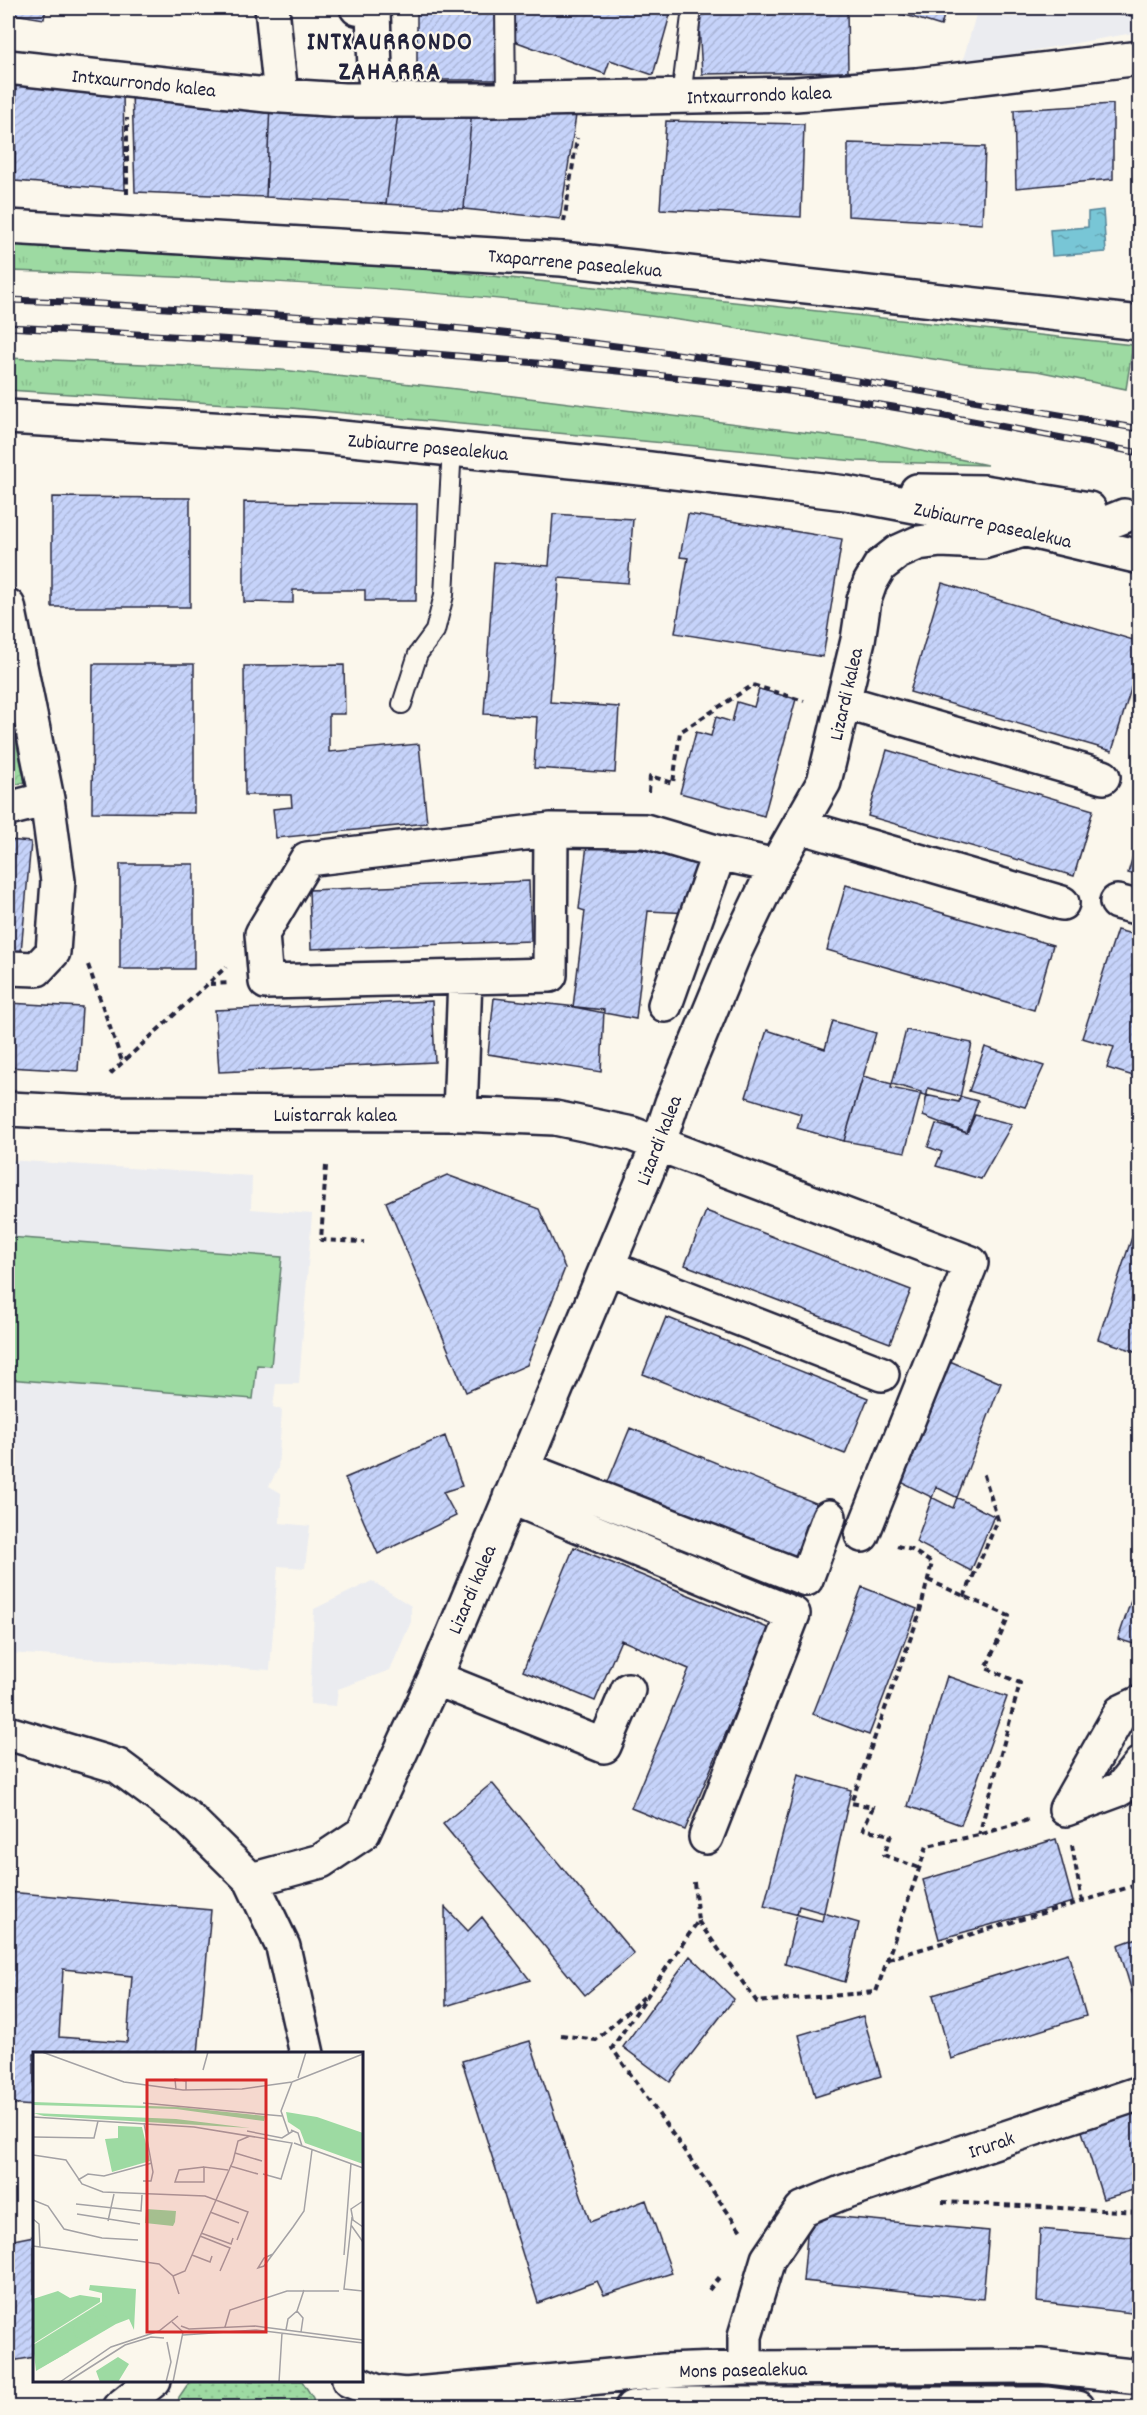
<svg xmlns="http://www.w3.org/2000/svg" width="1147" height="2415" viewBox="0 0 1147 2415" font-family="Dekko,sans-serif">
  <defs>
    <pattern id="grass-tufts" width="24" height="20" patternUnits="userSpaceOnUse" patternTransform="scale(1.5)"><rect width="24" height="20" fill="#9ddaa2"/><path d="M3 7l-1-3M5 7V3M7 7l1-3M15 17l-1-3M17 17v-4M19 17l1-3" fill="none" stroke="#87bb8c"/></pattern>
    <pattern id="park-crowns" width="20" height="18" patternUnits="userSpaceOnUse" patternTransform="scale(1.5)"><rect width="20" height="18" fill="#9ddaa2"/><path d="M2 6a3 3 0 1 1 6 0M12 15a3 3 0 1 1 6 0" fill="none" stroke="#87bb8c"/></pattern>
    <pattern id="garden-dots" width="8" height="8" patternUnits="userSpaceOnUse" patternTransform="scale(1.5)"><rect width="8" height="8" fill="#9ddaa2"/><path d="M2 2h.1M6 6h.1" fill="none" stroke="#87bb8c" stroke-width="1.8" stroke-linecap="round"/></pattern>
    <pattern id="water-ripples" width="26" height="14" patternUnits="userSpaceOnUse" patternTransform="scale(1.5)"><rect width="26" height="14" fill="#78c6d6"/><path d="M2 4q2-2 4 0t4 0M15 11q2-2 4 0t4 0" fill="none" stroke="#62a0af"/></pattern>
    <pattern id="building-hatch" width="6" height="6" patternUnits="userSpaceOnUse" patternTransform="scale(1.5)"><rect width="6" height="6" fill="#c6d3fa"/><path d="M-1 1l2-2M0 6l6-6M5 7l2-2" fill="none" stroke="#aab5d7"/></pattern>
  </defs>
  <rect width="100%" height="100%" fill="#fbf7ec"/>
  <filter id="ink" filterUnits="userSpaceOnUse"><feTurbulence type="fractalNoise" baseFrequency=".0167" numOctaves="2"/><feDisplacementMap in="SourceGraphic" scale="12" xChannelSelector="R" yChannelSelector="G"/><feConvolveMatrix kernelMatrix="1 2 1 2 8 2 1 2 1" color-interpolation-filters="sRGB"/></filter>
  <g filter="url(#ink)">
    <path fill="#ebecf0" d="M 978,8 L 1139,8 L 1139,32 L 962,63 Z
      M 8,1160 L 252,1176 L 251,1209 L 312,1214 L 299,1384 L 276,1384 L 273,1407 L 282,1410 L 278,1469 L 269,1486 L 281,1493 L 280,1523 L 310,1526 L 305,1568 L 278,1566 L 270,1670 L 8,1653 Z
      M 372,1581 L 411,1606 L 411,1622 L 390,1670 L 338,1689 L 336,1706 L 310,1704 L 314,1609 Z"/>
    <path fill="url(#grass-tufts)" stroke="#607e6e" stroke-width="1.5" d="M 8,242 L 296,255 L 1133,345 L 1126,389 L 1037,371 L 978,366 C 859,348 739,327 619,312 C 416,287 212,277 8,271 Z
      M 8,358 L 281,370 L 448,388 L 874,441 L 987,465 L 855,461 L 291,408 L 8,390 Z"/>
    <path fill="url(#park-crowns)" stroke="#607e6e" stroke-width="1.5" d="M 8,705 L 25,782 L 8,787 Z"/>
    <path fill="url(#garden-dots)" stroke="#607e6e" stroke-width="1.5" d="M 190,2381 L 302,2381 L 313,2398 L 315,2407 L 177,2407 L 179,2397 Z"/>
    <path fill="#9ddaa2" stroke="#607e6e" stroke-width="1.5" d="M 8,1237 L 282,1257 L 271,1366 L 257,1365 L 253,1399 L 8,1379 Z"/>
    <path fill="url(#water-ripples)" stroke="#568498" stroke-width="1.5" d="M 1103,210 L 1106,252 L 1052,256 L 1050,230 L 1088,227 L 1088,212 Z"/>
    <path fill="url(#building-hatch)" stroke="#22223b" stroke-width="1.5" fill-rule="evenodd" d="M 8,8 L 46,8 L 44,19 L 8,13 Z
      M 417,8 L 498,8 L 498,80 L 417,80 Z
      M 516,8 L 672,8 L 653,75 L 610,60 L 605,74 L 506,38 Z
      M 698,8 L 847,8 L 848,72 L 702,74 Z
      M 883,8 L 946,8 L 941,26 Z
      M 1084,8 L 1140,8 L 1140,17 L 1083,10 Z
      M 16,85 L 123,93 L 125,190 L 15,181 Z
      M 8,90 L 16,90 L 15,181 L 8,180 Z
      M 132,91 L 270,104 L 266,197 L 135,192 Z
      M 270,104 L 399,106 L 386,204 L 266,197 Z
      M 1113,104 L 1113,179 L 1016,188 L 1014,110 Z
      M 399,106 L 472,107 L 464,209 L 386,204 Z
      M 472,107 L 577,109 L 560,219 L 464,209 Z
      M 666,121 L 804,124 L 801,217 L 660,209 Z
      M 848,143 L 985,147 L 982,224 L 848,216 Z
      M 52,497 L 190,498 L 190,607 L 52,607 Z
      M 244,502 L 417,504 L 416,601 L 365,601 L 365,590 L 293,590 L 293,603 L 244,602 Z
      M 553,514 L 633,519 L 628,583 L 559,578 L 550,702 L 619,707 L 615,773 L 534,768 L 537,717 L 484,714 L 494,562 L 549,566 Z
      M 688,514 L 842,539 L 823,657 L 675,633 L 688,558 L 680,557 Z
      M 942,583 L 1140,642 L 1140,659 L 1112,751 L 910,692 Z
      M 93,664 L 194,664 L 194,813 L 92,812 Z
      M 344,665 L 345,714 L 329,714 L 329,752 L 419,744 L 427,823 L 276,838 L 273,809 L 292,807 L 291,795 L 245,795 L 244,666 Z
      M 759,689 L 796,699 L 764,816 L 680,793 L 696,732 L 711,736 L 716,717 L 732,722 L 737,702 L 754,707 Z
      M 887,750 L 1093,810 L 1074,876 L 868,816 Z
      M 1140,832 L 1140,876 L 1128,873 Z
      M 8,840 L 31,842 L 21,952 L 8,951 Z
      M 587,845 L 699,855 L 692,913 L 648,911 L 636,1019 L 573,1007 L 585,911 L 579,909 Z
      M 120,864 L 194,864 L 194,969 L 120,969 Z
      M 529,881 L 531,941 L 311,949 L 309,890 Z
      M 846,885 L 1053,945 L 1034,1010 L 827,950 Z
      M 1117,930 L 1140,936 L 1140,1078 L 1107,1068 L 1114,1047 L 1082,1038 Z
      M 494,998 L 604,1010 L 601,1072 L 488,1054 Z
      M 432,1001 L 435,1062 L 219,1072 L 215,1010 Z
      M 8,1003 L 82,1007 L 78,1071 L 8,1067 Z
      M 833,1021 L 876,1033 L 844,1141 L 797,1128 L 801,1114 L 746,1097 L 767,1030 L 825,1049 Z
      M 906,1030 L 972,1043 L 959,1102 L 891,1088 Z
      M 985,1047 L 1044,1066 L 1025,1107 L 969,1091 Z
      M 863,1076 L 921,1092 L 905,1152 L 844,1141 Z
      M 928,1088 L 978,1101 L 967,1133 L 923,1116 Z
      M 975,1115 L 1012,1124 L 981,1179 L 936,1166 L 942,1152 L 928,1147 L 936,1124 L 967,1133 Z
      M 447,1175 L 539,1209 L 565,1268 L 527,1365 L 466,1392 L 386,1202 Z
      M 706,1211 L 911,1290 L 890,1343 L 685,1265 Z
      M 1140,1213 L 1140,1353 L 1098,1339 Z
      M 666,1317 L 868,1398 L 845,1454 L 643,1374 Z
      M 945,1359 L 1001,1383 L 953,1508 L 895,1479 Z
      M 630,1428 L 818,1504 L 796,1561 L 607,1484 Z
      M 445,1436 L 462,1486 L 443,1492 L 456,1516 L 378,1554 L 345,1478 Z
      M 936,1487 L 994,1516 L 971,1571 L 916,1542 Z
      M 574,1547 L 770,1629 L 685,1830 L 631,1808 L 689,1669 L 621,1640 L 595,1701 L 523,1671 Z
      M 1140,1574 L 1140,1646 L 1118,1639 Z
      M 862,1587 L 917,1609 L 869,1735 L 813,1714 Z
      M 947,1676 L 1007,1697 L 961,1825 L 908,1806 Z
      M 798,1775 L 851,1790 L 822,1921 L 764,1906 Z
      M 492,1783 L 634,1954 L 585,1995 L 443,1824 Z
      M 1056,1839 L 1073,1902 L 939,1939 L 923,1880 Z
      M 8,1892 L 211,1910 L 198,2054 L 34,2054 L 34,2106 L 8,2104 ZM 63,1969 L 132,1976 L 127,2042 L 59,2037 Z
      M 799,1906 L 859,1923 L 845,1982 L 785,1964 Z
      M 445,1907 L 468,1931 L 482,1917 L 530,1980 L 446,2006 Z
      M 1140,1937 L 1140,2001 L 1135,2002 L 1118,1945 Z
      M 1068,1953 L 1086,2016 L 951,2059 L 933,1995 Z
      M 690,1956 L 734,1999 L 670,2082 L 623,2047 Z
      M 863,2016 L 881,2076 L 815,2097 L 799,2035 Z
      M 530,2041 L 590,2222 L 646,2200 L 672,2273 L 604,2295 L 597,2281 L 538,2303 L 462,2061 Z
      M 1140,2109 L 1140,2188 L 1103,2199 L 1081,2128 Z
      M 809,2214 L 989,2231 L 983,2299 L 803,2281 Z
      M 1040,2229 L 1140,2238 L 1140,2314 L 1037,2302 Z
      M 34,2236 L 34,2357 L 12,2361 L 8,2352 L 8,2241 Z"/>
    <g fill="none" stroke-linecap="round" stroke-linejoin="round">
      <g stroke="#22223b" stroke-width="22">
        <path id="lane" d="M 505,8 L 506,100
          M 681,97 L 692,8
          M 402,704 L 418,654 L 435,631 L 444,595 L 452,447"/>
      </g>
      <g stroke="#22223b" stroke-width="38">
        <path id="street" d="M 272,8 L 281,96
          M 357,8 L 373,11 L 376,100
          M 8,67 L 267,95 L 344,100 L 492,100 L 795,94 L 916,85 L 1140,58
          M 8,227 L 562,259 L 1140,323
          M 8,417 L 312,435 L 650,469 L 846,493 L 963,515 L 1140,557
          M 917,491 L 984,492 L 1089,509
          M 8,606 L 47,799 L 58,881 L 53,952 L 37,969 L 8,968
          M 844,702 L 1103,777
          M 8,809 L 47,799
          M 799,826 L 1062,903
          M 551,830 L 307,859 L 262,934 L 266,982 L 550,975 L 551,830 L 645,831 L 719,853 L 776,866
          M 1117,902 L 1140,908
          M 665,1005 L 719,853
          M 8,1109 L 92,1113 L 460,1114 L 555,1118 L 632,1134 L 971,1263 L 862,1535
          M 460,1114 L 465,978
          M 607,1267 L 882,1374
          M 522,1468 L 806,1579 L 829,1517
          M 510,1497 L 793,1614 L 706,1837
          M 435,1678 L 604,1746 L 628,1690
          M 1140,1703 L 1121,1712 L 1066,1809 L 1120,1789 L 1140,1764
          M 8,1733 L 118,1766 L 188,1818 L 251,1880 L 283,1947 L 307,2054
          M 251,1880 L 321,1861 L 363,1833 L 435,1678 L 658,1145 L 672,1103 L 735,951 L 776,866 L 824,782 L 858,640 L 864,600 L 870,583 L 880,566 L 898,552 L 918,543 L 941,540 L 983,542 L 1054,521 L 1094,528 L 1124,516
          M 745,2368 L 745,2336 L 768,2259 L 802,2209 L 841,2193 L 1140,2093
          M 349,2380 L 378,2392 L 405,2395 L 664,2371 L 745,2368 L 1040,2366 L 1140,2377
          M 119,2408 L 154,2380
          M 632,2408 L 667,2404 L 1048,2404 L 1078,2408"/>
      </g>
      <path stroke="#22223b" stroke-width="4" stroke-dasharray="6 4.5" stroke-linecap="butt" d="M 127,194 L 127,118
        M 564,222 L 577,138
        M 649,792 L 650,776 L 673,783 L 680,732 L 753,685 L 804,701
        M 88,965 L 123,1064
        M 210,984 L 229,983
        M 110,1074 L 226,967
        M 326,1166 L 321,1240 L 364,1242
        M 897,1546 L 912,1550 L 932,1563 L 919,1615 L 851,1803 L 873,1807 L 863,1829 L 891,1835 L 884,1855 L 919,1868
        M 928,1580 L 1009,1616 L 986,1668 L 1020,1683 L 979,1835
        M 964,1597 L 998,1520 L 983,1472
        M 1072,1845 L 1082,1902
        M 694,1882 L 698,1921 L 612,2048 L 741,2231
        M 698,1921 L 757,2002 L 876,1992 L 927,1846 L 979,1835 L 1031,1819
        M 888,1959 L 1140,1884
        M 561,2035 L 596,2040 L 644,1997
        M 942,2202 L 1140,2212
        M 709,2290 L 722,2274"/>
      <use href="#lane" stroke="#fbf7ec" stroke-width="18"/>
      <use href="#street" stroke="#fbf7ec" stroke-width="33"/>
      <g stroke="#22223b" stroke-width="7">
        <path id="rail" d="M 8,300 L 68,302 C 196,310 325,317 452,328 C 683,349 912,389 1140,429
          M 8,327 C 256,340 503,355 750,386 C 881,402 1010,428 1140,453"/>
      </g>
      <use href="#rail" stroke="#fbf7ec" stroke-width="4.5" stroke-dasharray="14" stroke-linecap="butt"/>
    </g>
  </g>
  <g text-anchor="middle" stroke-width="4.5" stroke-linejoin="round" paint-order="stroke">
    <g font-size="20" fill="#22223b" stroke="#fbf7ec">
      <text transform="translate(144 82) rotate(6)" y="7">Intxaurrondo kalea</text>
      <text transform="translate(759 94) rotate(-2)" y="7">Intxaurrondo kalea</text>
      <text transform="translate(575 262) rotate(5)" y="7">Txaparrene pasealekua</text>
      <text transform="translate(428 446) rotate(5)" y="7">Zubiaurre pasealekua</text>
      <text transform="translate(993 524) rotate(12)" y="7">Zubiaurre pasealekua</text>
      <text transform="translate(845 694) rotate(-77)" y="7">Lizardi kalea</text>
      <text x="335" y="1121">Luistarrak kalea</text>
      <text transform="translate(658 1140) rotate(-69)" y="7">Lizardi kalea</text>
      <text transform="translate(471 1589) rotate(-67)" y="7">Lizardi kalea</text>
      <text transform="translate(991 2144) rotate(-19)" y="7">Irurak</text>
      <text transform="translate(743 2369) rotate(-1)" y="7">Mons pasealekua</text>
    </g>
    <g font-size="26" font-weight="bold" letter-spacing="1.5" fill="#22223b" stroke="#fbf7ec">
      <text x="390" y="49">INTXAURRONDO<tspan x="390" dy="30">ZAHARRA</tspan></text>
    </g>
  </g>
  <g transform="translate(33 2052)">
    <rect width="330" height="330" fill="#fbf7ec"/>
    <path d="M 0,50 L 145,55 L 232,64 L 231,69 L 143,57 L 0,53 ZM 0,61 L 143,67 L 217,76 L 11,64 Z" fill="#9ddaa2"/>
    <path d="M 253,60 L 284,65 L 330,81 L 330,112 L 272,91 L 267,78 L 255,70 ZM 85,74 L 109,75 L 117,109 L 79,120 L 72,87 L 85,86 ZM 57,233 L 103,237 L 101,278 L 96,267 L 83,272 L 3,319 L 0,293 L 69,250 L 69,241 L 56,238 ZM 25,239 L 37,246 L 47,243 L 67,246 L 67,250 L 0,292 L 0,247 ZM 85,305 L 96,312 L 85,330 L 67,330 L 63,319 Z" fill="#9ddaa2"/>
    <path d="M40 278a9 9 0 1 1 18 0a9 9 0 1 1-18 0Z" fill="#9ddaa2"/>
    <path d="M 113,157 L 143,159 L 142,170 L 140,174 L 112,171 ZM60 271a8 8 0 1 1 16 0a8 8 0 1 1-16 0ZM 28,285 L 36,300 L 7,316 L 0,297 Z" fill="#9ddaa2"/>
    <path fill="none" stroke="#a4a2a5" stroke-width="1.5" d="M 9,0 L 91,30 L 150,38 L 209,37 L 259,30 L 330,2M 170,18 L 175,0M 265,26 L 273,0M 143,38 L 142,27 L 153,29 L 153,38M 110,51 L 249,64M 0,65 L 161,75 L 259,91 L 248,127 L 230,122M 258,78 L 265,81 L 269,94M 214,79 L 249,86 L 260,79M 256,82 L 248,59 L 259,30M 0,85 L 61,86 L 65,69M 261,91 L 330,116M 202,101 L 229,109M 0,103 L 33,108 L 49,132 L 70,140 L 172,144 L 215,160 L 204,188M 197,114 L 225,122M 171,115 L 146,118 L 142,130 L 171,130 L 171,115 L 195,118M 45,128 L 55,122 L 71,124 L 119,111M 110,129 L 118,129 L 120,120 L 111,71M 0,148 L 15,154 L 31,177 L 69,186 L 105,188M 330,149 L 318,157 L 320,168 L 330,175M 43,152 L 108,159 L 109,143M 177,160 L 206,171M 44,162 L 107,172M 319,165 L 311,237 L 330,239M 0,167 L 6,172 L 7,195M 75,169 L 81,142M 318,173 L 330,190M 168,181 L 198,192 L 200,186M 167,184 L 197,196 L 187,219M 0,194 L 126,212 L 140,224 L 146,242M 240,202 L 231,206 L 225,216 L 231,214 L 260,175 L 271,159 L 279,98M 159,203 L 177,210 L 179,204M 311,203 L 318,111M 140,224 L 152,219 L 200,109 L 205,89 L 217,84M 139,270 L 150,280 L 140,330M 148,274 L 156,277 L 222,274 L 330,288M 192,275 L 197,258 L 254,239 L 306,239M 253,278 L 255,267 L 264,259M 268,280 L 270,266 L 264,259 L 271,238M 150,283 L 223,278 L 330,291M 27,330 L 78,295 L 126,279 L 145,264M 34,330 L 92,293 L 118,285 L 131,286M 133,330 L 138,310 L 134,290M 246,330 L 249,281"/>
    <path fill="#d62828" fill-opacity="0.15" stroke="#d62828" stroke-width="3" d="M 114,28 L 233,28 L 233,280 L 114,280 Z"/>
    <rect width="330" height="330" fill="none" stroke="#22223b" stroke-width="3"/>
  </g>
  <rect width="1147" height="2415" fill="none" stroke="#fbf7ec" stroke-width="30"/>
  <rect x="15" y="15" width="1117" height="2385" fill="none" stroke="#22223b" stroke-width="2" filter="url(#ink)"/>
</svg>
